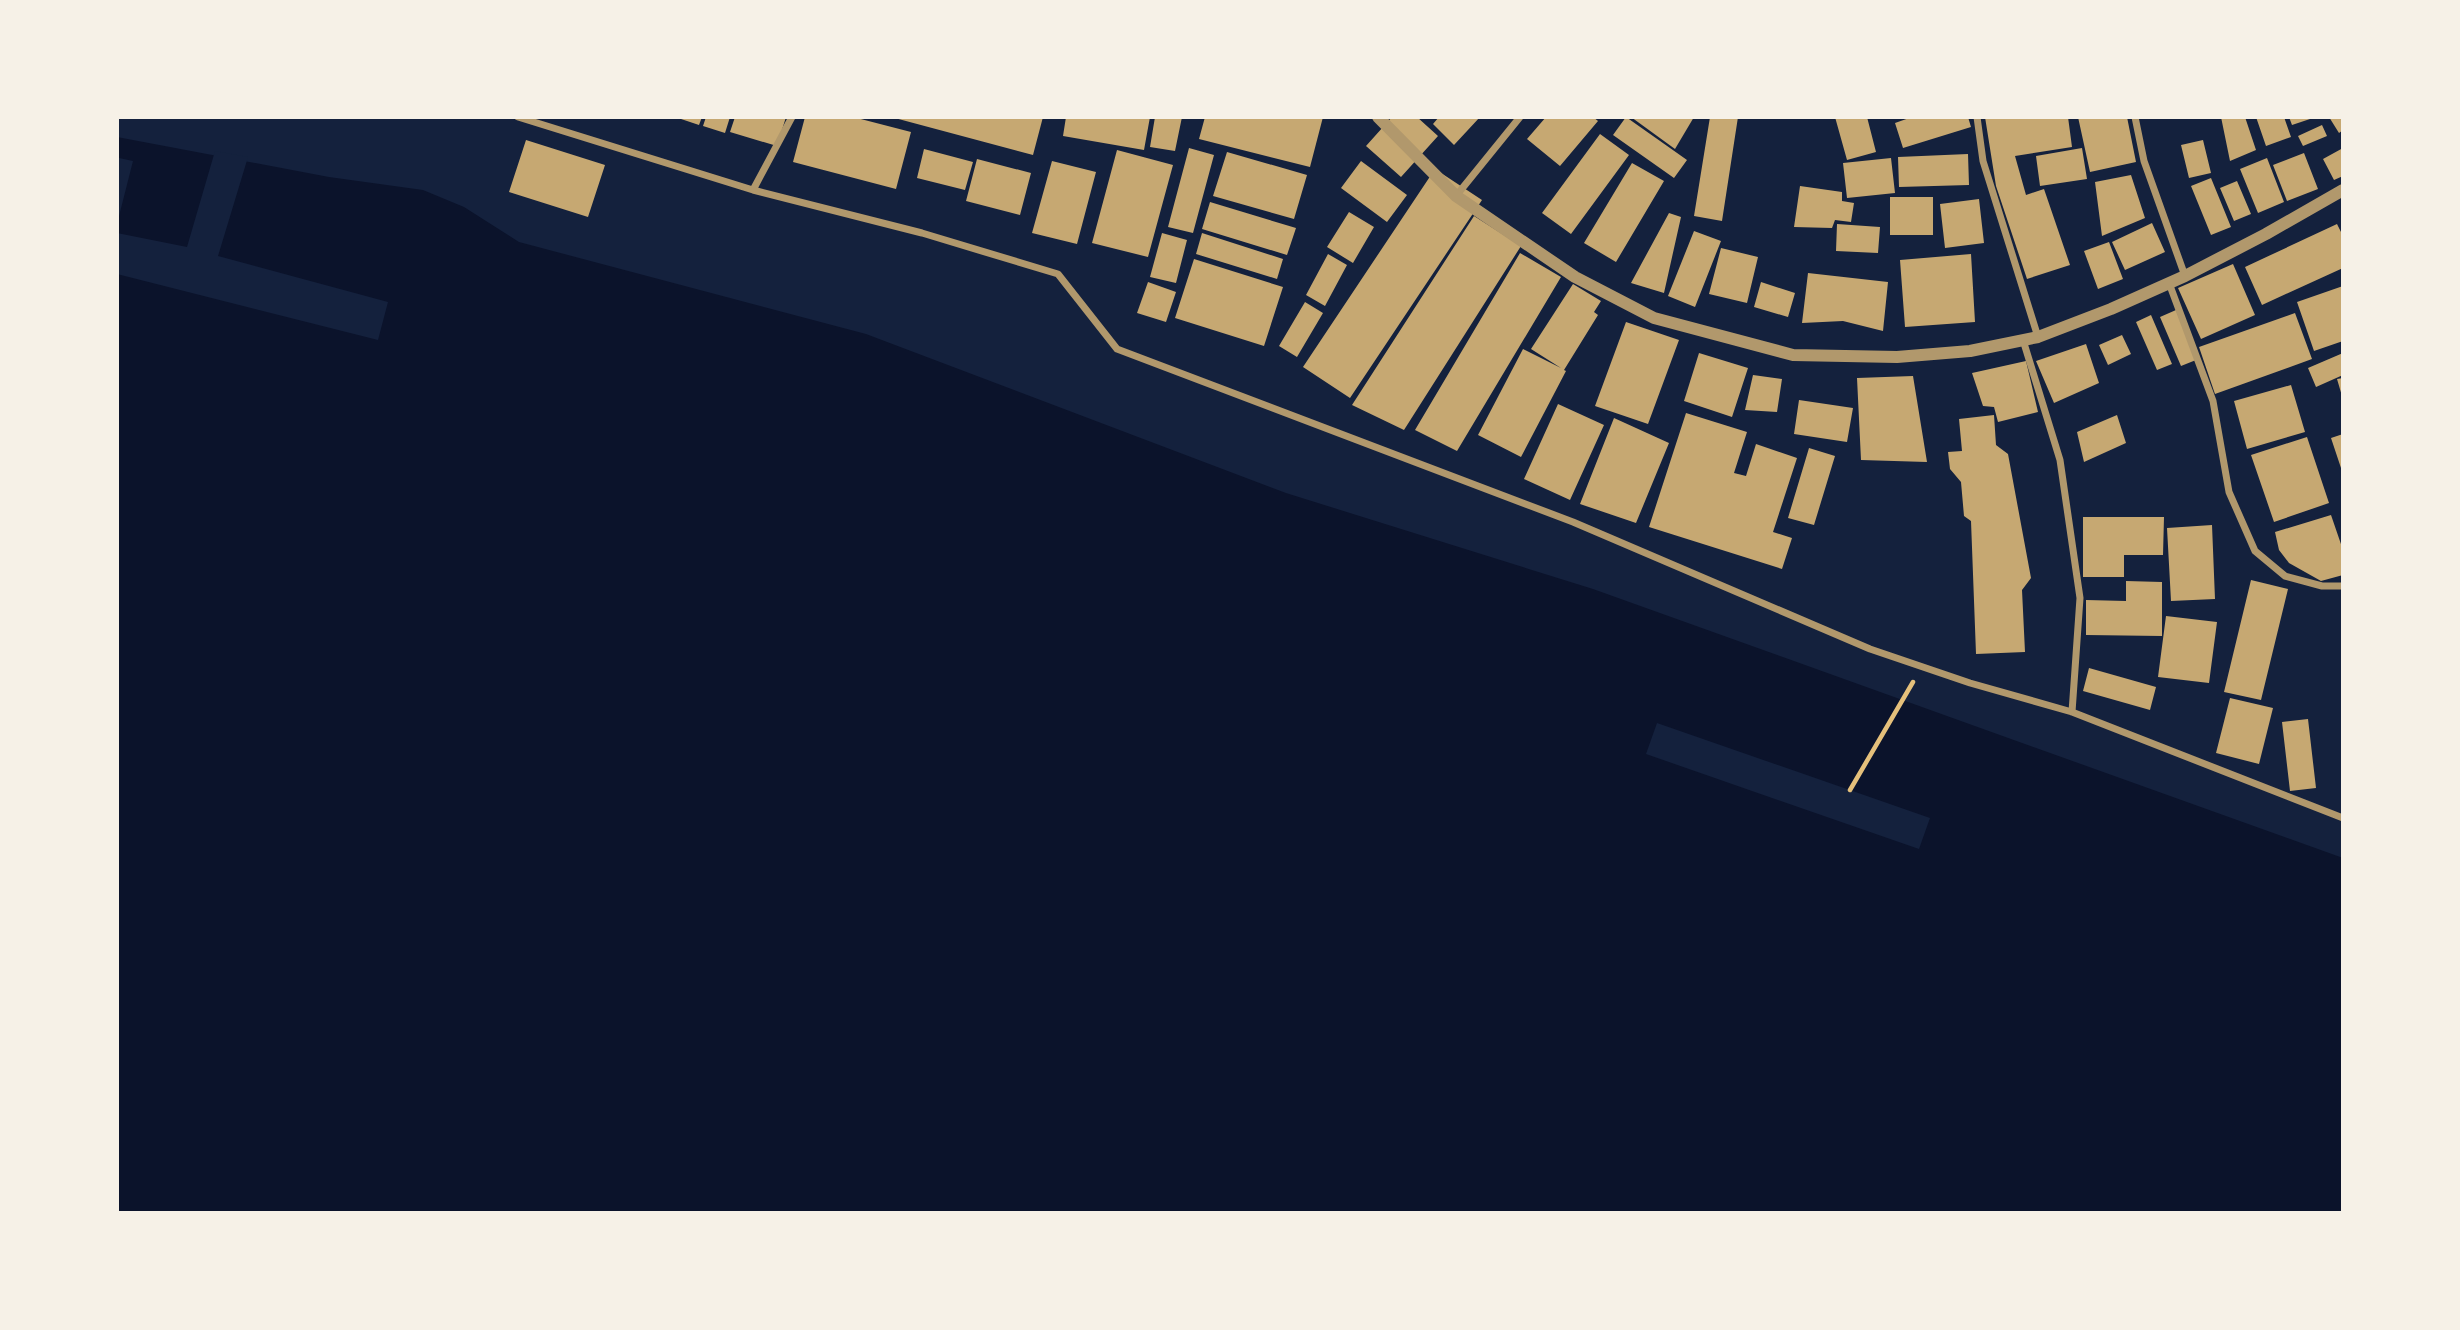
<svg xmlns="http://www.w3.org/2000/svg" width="2460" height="1330" viewBox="0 0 2460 1330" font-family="'Varela Round',sans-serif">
  <rect width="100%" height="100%" fill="#14213d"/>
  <path fill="#0b132b" d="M 117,137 L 329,177 L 423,190 L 464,207 L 519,242 L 866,334 L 1286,493 L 1593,589 L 2343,858 L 2343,1213 L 117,1213 Z"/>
  <path fill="#14213d" d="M 215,151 L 248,157 L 218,256 L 388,302 L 378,340 L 117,274 L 117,233 L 187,247 Z
    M 119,158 L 133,161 L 117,224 L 117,166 Z
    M 1657,723 L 1930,818 L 1919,849 L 1646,754 Z"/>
  <path fill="#c6a872" d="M 675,117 L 702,117 L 699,125 Z
    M 706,117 L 730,117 L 725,133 L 703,126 Z
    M 735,117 L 786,117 L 777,146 L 730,132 Z
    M 805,117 L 853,117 L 911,132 L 896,189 L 793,162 Z
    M 891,117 L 1043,117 L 1033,155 Z
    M 1066,117 L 1150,117 L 1144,150 L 1063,136 Z
    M 1155,117 L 1182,117 L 1175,151 L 1150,147 Z
    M 1205,117 L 1323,117 L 1310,167 L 1199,139 Z
    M 1392,117 L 1417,117 L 1438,136 L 1401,177 L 1366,146 Z
    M 1439,117 L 1480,117 L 1454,145 L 1433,124 Z
    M 1546,117 L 1593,117 L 1598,121 L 1560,166 L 1527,139 Z
    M 1626,117 L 1687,160 L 1674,178 L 1613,135 Z
    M 1631,117 L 1694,117 L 1675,149 Z
    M 1710,117 L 1738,117 L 1722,221 L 1694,216 Z
    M 1835,117 L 1867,117 L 1876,152 L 1847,160 Z
    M 1912,117 L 1968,117 L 1971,127 L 1903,148 L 1895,123 Z
    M 1985,117 L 2068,117 L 2072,147 L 2015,156 L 2026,195 L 2044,189 L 2070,265 L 2027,279 L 1996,186 Z
    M 2078,117 L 2127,117 L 2136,162 L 2090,172 Z
    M 2221,117 L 2245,117 L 2256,150 L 2230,161 Z
    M 2256,117 L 2284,117 L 2291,137 L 2266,146 Z
    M 2289,117 L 2313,117 L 2313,118 L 2292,125 Z
    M 2329,117 L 2342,117 L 2343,130 L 2339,133 Z
    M 2322,125 L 2327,136 L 2303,146 L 2298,136 Z
    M 1600,134 L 1629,155 L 1571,234 L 1542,213 Z
    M 526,140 L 605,165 L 588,217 L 509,192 Z
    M 2203,140 L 2211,173 L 2189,178 L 2181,145 Z
    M 1189,148 L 1214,155 L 1193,233 L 1168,227 Z
    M 2082,148 L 2087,179 L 2040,186 L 2036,156 Z
    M 2343,148 L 2343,176 L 2334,180 L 2323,159 Z
    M 924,149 L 973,162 L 965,190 L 917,178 Z
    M 1117,150 L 1173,165 L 1148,257 L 1092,243 Z
    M 1227,152 L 1307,175 L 1294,219 L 1213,196 Z
    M 2304,153 L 2318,189 L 2287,201 L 2273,165 Z
    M 1968,154 L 1969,185 L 1899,187 L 1898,157 Z
    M 1891,158 L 1895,193 L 1847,198 L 1843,163 Z
    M 2267,158 L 2284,202 L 2258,213 L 2240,169 Z
    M 977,159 L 1031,173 L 1020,215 L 966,201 Z
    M 1052,161 L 1096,172 L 1077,244 L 1032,233 Z
    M 1361,161 L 1407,195 L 1387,222 L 1341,188 Z
    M 1632,163 L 1664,181 L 1616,262 L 1584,243 Z
    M 1435,169 L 1482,200 L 1350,398 L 1303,367 Z
    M 2131,175 L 2145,218 L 2102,236 L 2095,182 Z
    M 2211,178 L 2231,227 L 2211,235 L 2191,186 Z
    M 2237,181 L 2251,214 L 2234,221 L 2220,188 Z
    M 1800,186 L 1842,192 L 1842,201 L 1854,203 L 1851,222 L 1835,220 L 1832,228 L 1794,227 Z
    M 1890,197 L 1933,197 L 1933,235 L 1890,235 Z
    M 1979,199 L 1984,243 L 1945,248 L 1940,204 Z
    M 1210,202 L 1296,228 L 1287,255 L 1202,229 Z
    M 1349,212 L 1374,227 L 1353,263 L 1327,247 Z
    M 1669,213 L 1681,217 L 1664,293 L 1631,283 Z
    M 1474,216 L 1521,246 L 1404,430 L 1352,405 Z
    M 2152,223 L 2165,252 L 2125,270 L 2112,242 Z
    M 1837,224 L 1880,227 L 1878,253 L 1836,251 Z
    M 2337,224 L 2343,236 L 2343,268 L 2262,305 L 2245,267 Z
    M 1694,231 L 1721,241 L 1695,307 L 1668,296 Z
    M 1162,233 L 1187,240 L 1176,283 L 1150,277 Z
    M 1202,233 L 1283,259 L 1277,279 L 1196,254 Z
    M 2109,242 L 2123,279 L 2098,289 L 2084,251 Z
    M 1721,248 L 1758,257 L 1747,303 L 1709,294 Z
    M 1520,253 L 1561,277 L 1457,451 L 1415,430 Z
    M 1328,254 L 1347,265 L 1325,306 L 1306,295 Z
    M 1971,254 L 1975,322 L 1905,327 L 1900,260 Z
    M 1194,259 L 1283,287 L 1264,346 L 1175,318 Z
    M 2233,264 L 2255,315 L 2201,339 L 2178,288 Z
    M 1808,273 L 1888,282 L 1883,331 L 1843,321 L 1802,323 Z
    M 1148,282 L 1176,292 L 1166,322 L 1137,313 Z
    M 1761,282 L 1795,293 L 1788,317 L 1754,307 Z
    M 1573,284 L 1601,301 L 1594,312 L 1598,315 L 1564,370 L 1566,371 L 1521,457 L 1478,435 L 1523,349 L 1561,368 L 1531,349 Z
    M 2343,286 L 2343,341 L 2314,351 L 2297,302 Z
    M 1305,302 L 1323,313 L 1297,357 L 1279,346 Z
    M 2176,310 L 2196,360 L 2181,366 L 2160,317 Z
    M 2295,313 L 2312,359 L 2215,394 L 2199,347 Z
    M 2151,315 L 2172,364 L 2157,370 L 2136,322 Z
    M 1626,322 L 1679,340 L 1648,424 L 1595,406 Z
    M 2122,335 L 2131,354 L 2108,365 L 2099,345 Z
    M 2086,344 L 2099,383 L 2054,403 L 2036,361 Z
    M 1699,353 L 1748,368 L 1732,417 L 1684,401 Z
    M 2343,353 L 2343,375 L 2316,387 L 2308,368 Z
    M 2026,361 L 2038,412 L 1998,422 L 1994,407 L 1983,406 L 1972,373 Z
    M 1753,375 L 1782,379 L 1777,412 L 1745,410 Z
    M 1913,376 L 1927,462 L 1861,460 L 1857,378 Z
    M 2343,378 L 2343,395 L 2342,396 L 2337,379 Z
    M 2291,385 L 2305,432 L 2247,449 L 2234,401 Z
    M 1799,400 L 1853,408 L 1847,442 L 1794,434 Z
    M 1558,404 L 1604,425 L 1570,500 L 1524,479 Z
    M 1686,413 L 1747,432 L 1734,473 L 1746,476 L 1756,444 L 1797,458 L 1773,532 L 1792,538 L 1782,569 L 1649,527 Z
    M 1994,415 L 1996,445 L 2008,454 L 2031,578 L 2022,590 L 2025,652 L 1976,654 L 1971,521 L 1964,516 L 1961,482 L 1950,469 L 1948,452 L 1962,451 L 1959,419 Z
    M 2117,415 L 2126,443 L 2084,462 L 2077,432 Z
    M 1614,418 L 1669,443 L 1636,523 L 1580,504 Z
    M 2343,434 L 2343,471 L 2342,471 L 2331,438 Z
    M 2307,437 L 2329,503 L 2274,522 L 2251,455 Z
    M 1809,448 L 1835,456 L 1814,525 L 1788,518 Z
    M 2331,515 L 2343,550 L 2343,575 L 2321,581 L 2289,563 L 2279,550 L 2275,532 Z
    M 2083,517 L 2164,517 L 2163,555 L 2124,555 L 2124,577 L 2083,577 Z
    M 2212,525 L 2215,599 L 2171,601 L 2167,528 Z
    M 2251,580 L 2288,589 L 2261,700 L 2224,692 Z
    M 2126,581 L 2162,582 L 2162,636 L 2086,635 L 2086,600 L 2126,601 Z
    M 2166,616 L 2217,622 L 2209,683 L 2158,677 Z
    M 2089,668 L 2156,687 L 2150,710 L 2083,691 Z
    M 2230,698 L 2273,708 L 2259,764 L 2216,753 Z
    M 2308,719 L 2316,788 L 2290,791 L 2282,722 Z"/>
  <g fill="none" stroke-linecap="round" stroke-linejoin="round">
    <path stroke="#e5c07b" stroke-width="4.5" d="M 1850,790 L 1913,682"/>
    <path stroke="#b1986c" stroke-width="7" d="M 518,117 L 753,190 L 922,233 L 1058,274 L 1117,349 L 1573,522 L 1870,649 L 1970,683 L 2072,712 L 2343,818
      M 1977,117 L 1983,161 L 2038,337
      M 2135,117 L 2144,161 L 2185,276
      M 753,190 L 792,117
      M 1456,196 L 1520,117
      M 2169,283 L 2213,401 L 2229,492 L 2255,551 L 2285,576 L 2322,586 L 2343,586
      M 2023,340 L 2060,460 L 2080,598 L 2072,712"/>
    <path stroke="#b1986c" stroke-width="12" d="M 1378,117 L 1456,196 L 1575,277 L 1654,318 L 1793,355 L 1897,357 L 1970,351 L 2038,337 L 2111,309 L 2185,276 L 2266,234 L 2343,190"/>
  </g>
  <rect width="2460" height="1330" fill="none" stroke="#f6f1e7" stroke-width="238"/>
</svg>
